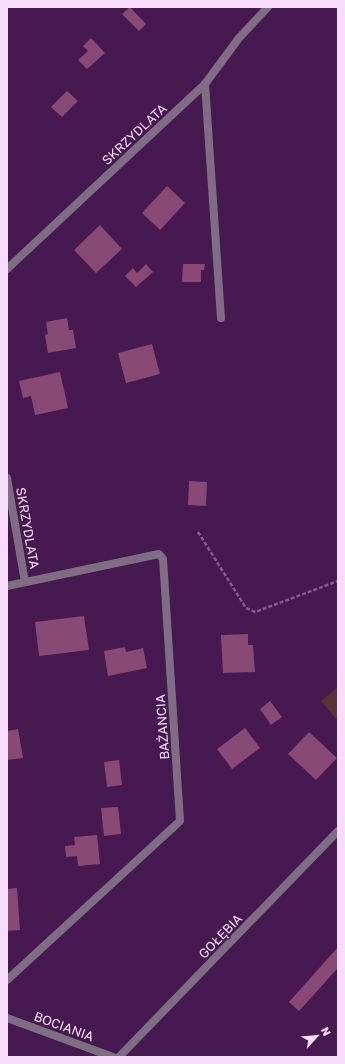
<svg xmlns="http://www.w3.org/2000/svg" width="345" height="1064" viewBox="0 0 345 1064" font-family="'Golos Text',sans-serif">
  <rect width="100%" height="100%" fill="#461950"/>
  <path fill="#583434" d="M 338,687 L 338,721 L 321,701 Z"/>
  <path fill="#894975" d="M 130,7 L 146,24 L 139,31 L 122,14 Z
    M 91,38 L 105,53 L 87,69 L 78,60 L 88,51 L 83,46 Z
    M 67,91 L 78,101 L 62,117 L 51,107 Z
    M 167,186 L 185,203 L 160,230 L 142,213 Z
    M 100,225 L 122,249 L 96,273 L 74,250 Z
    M 146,264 L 153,272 L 136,287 L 125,276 L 133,268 L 137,273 Z
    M 183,264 L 205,264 L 204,270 L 201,270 L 201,282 L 182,282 Z
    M 67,318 L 69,330 L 73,330 L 76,348 L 48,353 L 45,335 L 48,334 L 46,322 Z
    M 152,344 L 160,374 L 126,383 L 118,353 Z
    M 60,372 L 68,408 L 35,415 L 31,396 L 23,398 L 19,381 Z
    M 189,481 L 207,482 L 206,506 L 188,505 Z
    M 84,616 L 89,650 L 39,656 L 35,622 Z
    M 248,634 L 248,645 L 253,645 L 255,672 L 223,673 L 221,635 Z
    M 125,647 L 126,652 L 143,648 L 147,668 L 108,676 L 104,651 Z
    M 270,701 L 282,717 L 271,725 L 260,709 Z
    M 245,728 L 260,748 L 232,769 L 217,749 Z
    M 18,729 L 23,758 L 7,760 L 7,731 Z
    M 309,732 L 337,758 L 316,780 L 288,754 Z
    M 119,760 L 122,785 L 107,787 L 104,762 Z
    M 118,807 L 121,834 L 104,836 L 101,808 Z
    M 97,835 L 100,864 L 78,866 L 77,856 L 66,857 L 65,846 L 75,845 L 74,837 Z
    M 17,888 L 20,930 L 7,931 L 7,889 Z
    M 338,947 L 338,968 L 299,1011 L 289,1002 Z"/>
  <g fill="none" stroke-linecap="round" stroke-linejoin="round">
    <path stroke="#845d8c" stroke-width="2.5" stroke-dasharray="4 2" stroke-linecap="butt" d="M 198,532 L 246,608 L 255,612 L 338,581"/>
    <path stroke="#7f6e83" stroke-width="8" d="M 205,84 L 221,318"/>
    <path stroke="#7f6e83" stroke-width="8" d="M 7,269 L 205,84 L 239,38 L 268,7
      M 7,478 L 25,582
      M 7,586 L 159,554 L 163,559 L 180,821 L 7,980
      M 7,1018 L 113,1057
      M 119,1057 L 338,831"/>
  </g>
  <g text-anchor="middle" stroke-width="3" stroke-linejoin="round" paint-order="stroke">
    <g font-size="13" fill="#f7dcfd" stroke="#461950">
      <text transform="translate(134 134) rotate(-43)" y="5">SKRZYDLATA</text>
      <text transform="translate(28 528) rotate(80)" y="5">SKRZYDLATA</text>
      <text transform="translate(162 727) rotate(-94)" y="5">BAŻANCIA</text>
      <text transform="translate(220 936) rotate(-46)" y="5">GOŁĘBIA</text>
      <text transform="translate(64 1026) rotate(20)" y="5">BOCIANIA</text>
    </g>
  </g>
  <rect width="345" height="1064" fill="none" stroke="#f7dcfd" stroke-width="16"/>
  <g transform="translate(317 1036) rotate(63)" stroke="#461950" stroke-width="3" paint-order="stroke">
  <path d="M0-3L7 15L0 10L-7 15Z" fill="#f7dcfd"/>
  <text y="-6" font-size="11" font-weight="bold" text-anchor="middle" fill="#f7dcfd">N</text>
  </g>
</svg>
